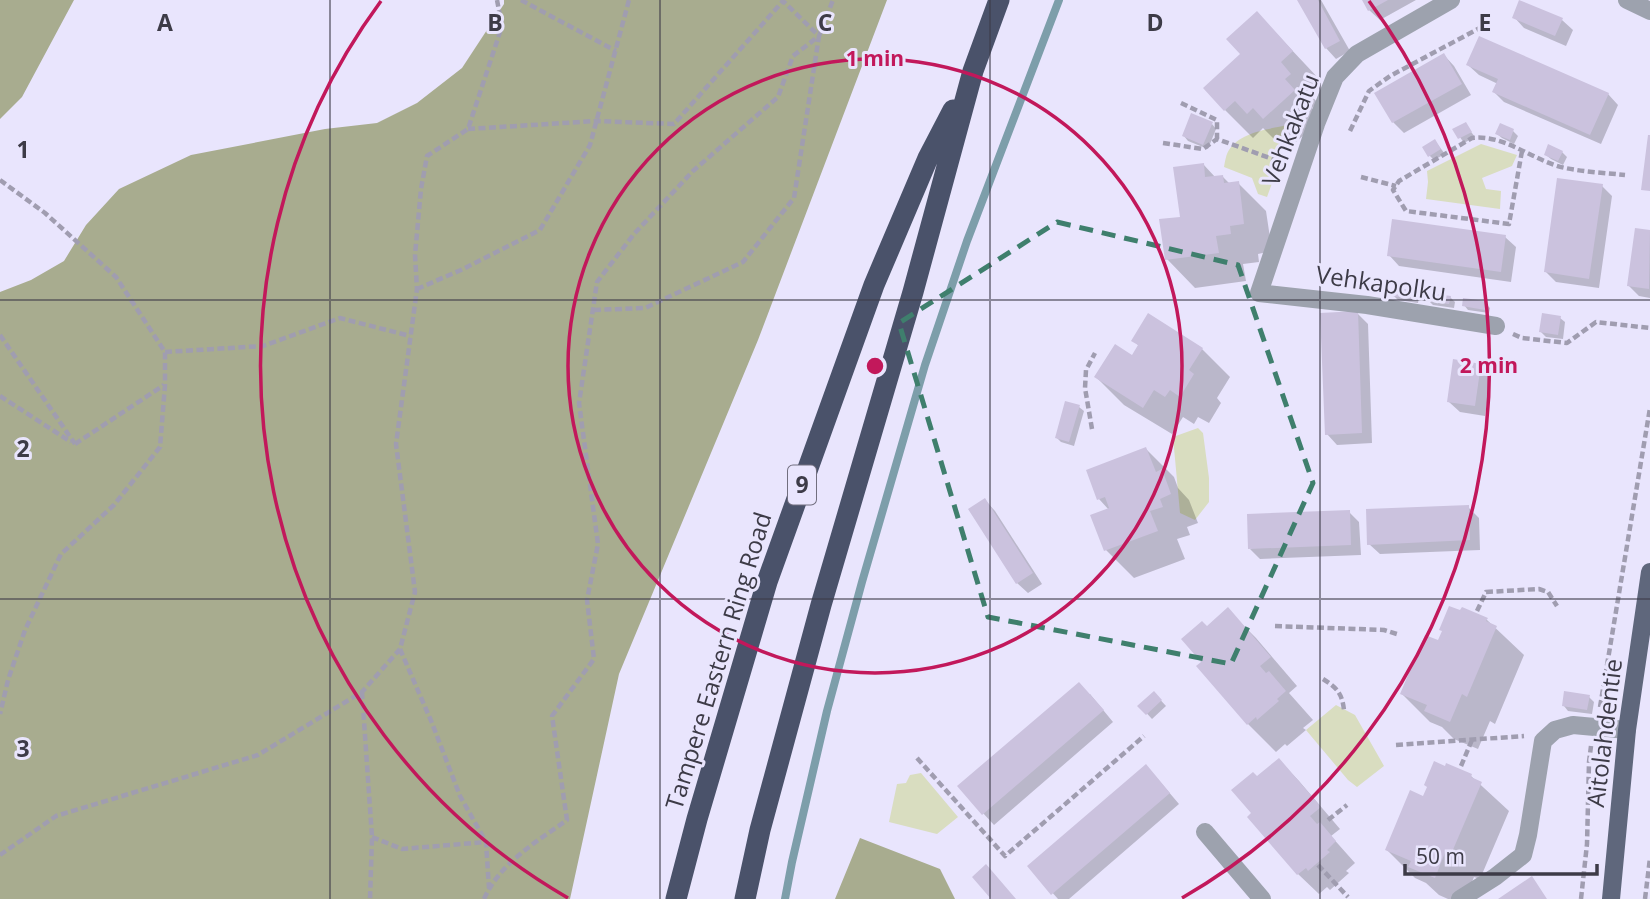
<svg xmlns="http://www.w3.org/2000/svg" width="1650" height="899" viewBox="0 0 1650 899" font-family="'Open Sans',sans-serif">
  <rect width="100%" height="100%" fill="#e9e5fd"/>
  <path fill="#d9ddc0" d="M 1288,125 L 1278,167 L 1267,197 L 1258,194 L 1252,178 L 1224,167 C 1225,162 1226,154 1229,150 C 1240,132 1269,129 1288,125 Z
    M 1481,144 L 1517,155 L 1512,166 L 1482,178 L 1486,189 L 1501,191 L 1500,209 L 1426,199 L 1428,182 L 1427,171 Z
    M 1198,428 L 1203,433 L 1209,478 L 1209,502 L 1195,520 L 1180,513 L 1173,437 Z
    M 1336,705 L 1355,715 L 1384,766 L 1357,787 L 1348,780 L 1306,730 Z
    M 921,773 L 958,817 L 937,834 L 889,822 L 897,784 L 906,783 L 910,775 Z"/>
  <path fill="#a8ac8f" d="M 0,0 L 74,0 L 22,97 L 0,119 Z
    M 504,0 L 887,0 L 758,340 L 619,674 L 570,899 L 0,899 L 0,292 L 31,280 L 64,261 L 86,225 L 119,189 L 191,155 L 325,129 L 377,123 L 417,103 L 462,68 L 504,4 Z
    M 860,838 L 940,869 L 955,899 L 835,899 Z"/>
  <path fill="#0003" d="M 1299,0 L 1321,0 L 1350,51 L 1336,59 L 1326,48 Z
    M 1364,0 L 1416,0 L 1380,20 L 1369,10 Z
    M 1521,2 L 1562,20 L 1573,30 L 1566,46 L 1524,28 L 1514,17 Z
    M 1257,13 L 1320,80 L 1307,91 L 1318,103 L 1312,108 L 1321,119 L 1292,146 L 1282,136 L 1276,141 L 1263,128 L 1253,138 L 1225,110 Z
    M 1444,55 L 1454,66 L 1471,95 L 1404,133 L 1393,122 L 1377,94 Z
    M 1468,65 L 1608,94 L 1618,105 L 1601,144 L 1504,102 L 1494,92 L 1498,84 L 1479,75 Z
    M 1212,124 L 1216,129 L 1208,149 L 1188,141 L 1184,136 Z
    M 1465,124 L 1475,137 L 1464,143 L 1455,130 Z
    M 1513,131 L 1518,136 L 1514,144 L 1502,138 L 1497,134 Z
    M 1435,141 L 1445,154 L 1434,160 L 1429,155 Z
    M 1562,152 L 1567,157 L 1563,165 L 1551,159 L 1546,155 Z
    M 1203,164 L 1216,178 L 1223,177 L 1230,184 L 1238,183 L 1266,211 L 1272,251 L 1258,254 L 1259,262 L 1243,264 L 1246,281 L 1195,288 L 1167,259 Z
    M 1602,186 L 1612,196 L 1599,288 L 1556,282 L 1546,272 Z
    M 1637,230 L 1650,231 L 1650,298 L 1639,296 L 1629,286 Z
    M 1505,237 L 1516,247 L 1511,282 L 1399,266 L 1389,255 Z
    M 1414,292 L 1419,297 L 1418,303 L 1398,300 L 1393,295 Z
    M 1450,297 L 1455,302 L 1454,308 L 1433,305 L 1428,300 Z
    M 1485,303 L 1490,308 L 1489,313 L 1468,310 L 1464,305 Z
    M 1357,313 L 1368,324 L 1372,443 L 1337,445 L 1327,434 Z
    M 1560,318 L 1565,322 L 1563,339 L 1546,337 L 1541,332 Z
    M 1133,340 L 1202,349 L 1230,377 L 1217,398 L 1221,403 L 1209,423 L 1198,417 L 1194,424 L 1183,417 L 1172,434 L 1124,405 L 1096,377 L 1132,357 L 1139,346 Z
    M 1480,365 L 1491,376 L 1485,416 L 1460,412 L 1449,402 Z
    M 1079,407 L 1084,411 L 1074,446 L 1061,442 L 1056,437 Z
    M 1146,449 L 1174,477 L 1178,488 L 1189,500 L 1198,523 L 1187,527 L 1190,535 L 1177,539 L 1185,559 L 1134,578 L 1106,550 L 1109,510 L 1099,499 Z
    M 985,500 L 995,511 L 1042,584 L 1028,593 L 1017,583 Z
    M 1468,507 L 1479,518 L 1480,550 L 1380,554 L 1369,544 Z
    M 1349,512 L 1359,522 L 1361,555 L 1260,559 L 1250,549 Z
    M 1228,610 L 1256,638 L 1297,686 L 1289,693 L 1313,720 L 1303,728 L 1306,730 L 1287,746 L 1285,744 L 1276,752 L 1248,724 L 1203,663 L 1207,628 Z
    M 1461,613 L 1487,620 L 1524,655 L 1495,724 L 1490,721 L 1478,749 L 1454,739 L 1442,727 L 1430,722 L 1402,694 Z
    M 1154,693 L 1166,706 L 1152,719 L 1140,706 Z
    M 1090,694 L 1113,722 L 994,825 L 959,787 Z
    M 1589,697 L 1594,702 L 1592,714 L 1568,711 L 1564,706 Z
    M 1279,760 L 1299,781 L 1340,829 L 1331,836 L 1355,863 L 1346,871 L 1349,873 L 1330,890 L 1327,887 L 1319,894 L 1298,874 L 1249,817 L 1253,813 L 1258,779 Z
    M 1446,769 L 1471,776 L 1509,811 L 1480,879 L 1474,877 L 1465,899 L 1448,899 L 1439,895 L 1426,883 L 1415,878 L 1387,850 Z
    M 1156,777 L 1179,804 L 1069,899 L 1058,899 L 1029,866 Z"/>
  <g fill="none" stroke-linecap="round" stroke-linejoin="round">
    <path stroke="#7d9eaa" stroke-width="8" d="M 785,899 L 792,862 L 827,711 L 862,582 L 925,365 L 967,241 L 1059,0"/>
  </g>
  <path fill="#cbc2de" d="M 1297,0 L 1318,0 L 1340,41 L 1325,49 Z
    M 1362,0 L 1388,0 L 1368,11 Z
    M 1519,0 L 1563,18 L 1555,36 L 1512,18 Z
    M 1257,11 L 1293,51 L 1281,62 L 1291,74 L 1285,79 L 1295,90 L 1263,119 L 1253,108 L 1247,114 L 1235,101 L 1224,111 L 1203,88 L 1240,54 L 1226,39 Z
    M 1479,36 L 1609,93 L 1590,135 L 1492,92 L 1498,79 L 1466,65 Z
    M 1444,53 L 1462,84 L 1392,123 L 1374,93 Z
    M 1191,113 L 1213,122 L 1203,145 L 1182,136 Z
    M 1466,122 L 1472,132 L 1458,139 L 1452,129 Z
    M 1500,123 L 1514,129 L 1510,140 L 1495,134 Z
    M 1648,135 L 1650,135 L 1650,191 L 1641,190 Z
    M 1435,139 L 1441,149 L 1428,157 L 1422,147 Z
    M 1548,144 L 1563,151 L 1558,161 L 1544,155 Z
    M 1204,163 L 1205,177 L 1223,175 L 1224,183 L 1239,181 L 1244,224 L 1230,226 L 1231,234 L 1216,236 L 1219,253 L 1165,260 L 1159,219 L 1180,217 L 1173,167 Z
    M 1557,178 L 1603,184 L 1589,279 L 1544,272 Z
    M 1392,219 L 1506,235 L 1501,272 L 1387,256 Z
    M 1635,228 L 1650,230 L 1649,289 L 1627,286 Z
    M 1392,287 L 1415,291 L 1414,299 L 1391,296 Z
    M 1428,293 L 1451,296 L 1449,304 L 1426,301 Z
    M 1463,298 L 1486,301 L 1485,310 L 1462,306 Z
    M 1358,311 L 1362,433 L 1325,435 L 1320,313 Z
    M 1148,313 L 1203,348 L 1189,370 L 1194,374 L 1180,397 L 1170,390 L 1165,397 L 1154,390 L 1143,408 L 1094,377 L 1115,344 L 1132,355 L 1138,345 L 1131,341 Z
    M 1542,313 L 1561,316 L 1558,335 L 1539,332 Z
    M 1453,359 L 1481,364 L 1475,406 L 1447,402 Z
    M 1065,401 L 1080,405 L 1069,442 L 1055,438 Z
    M 1146,447 L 1156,472 L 1162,469 L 1171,494 L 1160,499 L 1163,507 L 1150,511 L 1158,531 L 1104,551 L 1090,515 L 1109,508 L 1105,497 L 1097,500 L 1086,470 Z
    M 985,498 L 1033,573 L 1016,584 L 968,509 Z
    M 1469,505 L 1470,540 L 1367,545 L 1366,509 Z
    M 1350,510 L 1351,545 L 1248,549 L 1247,514 Z
    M 1449,606 L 1460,610 L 1462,607 L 1488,618 L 1486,621 L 1497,626 L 1467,697 L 1462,694 L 1450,722 L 1424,711 L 1427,705 L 1400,694 L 1425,635 L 1438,640 L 1442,631 L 1439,630 Z
    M 1228,607 L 1271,657 L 1260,666 L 1266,673 L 1269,671 L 1286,691 L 1277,699 L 1279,701 L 1257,720 L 1256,717 L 1247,725 L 1196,666 L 1201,662 L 1181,639 L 1202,621 L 1207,626 Z
    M 1079,682 L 1104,710 L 982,815 L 957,786 Z
    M 1154,691 L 1162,700 L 1146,715 L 1137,706 Z
    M 1564,691 L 1590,695 L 1587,710 L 1562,706 Z
    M 1279,758 L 1321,807 L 1310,816 L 1317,824 L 1320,822 L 1336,841 L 1327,850 L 1330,852 L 1308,871 L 1306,868 L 1297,875 L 1247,817 L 1251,813 L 1231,790 L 1253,772 L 1257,776 Z
    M 1434,761 L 1445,766 L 1446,763 L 1472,774 L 1471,777 L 1482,782 L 1452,852 L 1446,850 L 1435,878 L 1408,867 L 1411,861 L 1385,850 L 1410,790 L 1423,796 L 1427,787 L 1424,785 Z
    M 1146,764 L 1170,793 L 1051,895 L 1027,866 Z
    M 986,864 L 1016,899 L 991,899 L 972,877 Z
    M 1532,876 L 1547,899 L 1498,899 Z"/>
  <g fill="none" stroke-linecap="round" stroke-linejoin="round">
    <path stroke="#a09db0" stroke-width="4.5" stroke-dasharray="7 3.5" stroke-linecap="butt" d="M 521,0 L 616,51
      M 1181,103 L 1217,120 L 1217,139
      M 468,129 L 596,121 L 674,124 L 783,1 L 819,36 L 794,198 L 743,262 L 645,308 L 593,310
      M 1350,131 L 1369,91 L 1390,76 L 1491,22
      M 1163,143 L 1203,149 L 1217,139 L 1281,162
      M 1522,151 L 1509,224 L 1406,211 L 1393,190 L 1399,181 L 1472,138 C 1505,134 1533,161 1565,168 C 1585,172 1606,173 1625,175
      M 1361,177 L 1396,186
      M 0,180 L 45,213 L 116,277 L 165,352 L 165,385 L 160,447 L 114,505 L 61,554 L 25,630 L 8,680 L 0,714
      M 417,289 L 461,270 L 540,230 L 590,145 L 629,0
      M 1513,334 L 1522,338 L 1567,343 L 1596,322 L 1650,328
      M 0,335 L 75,444
      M 165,352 L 263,346 L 340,318 L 410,336
      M 0,396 L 71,442
      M 1092,429 L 1085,388 L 1086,370 L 1095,353
      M 75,444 L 164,385
      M 1477,611 L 1486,592 L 1539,589 L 1548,592 L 1557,606
      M 1275,626 L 1384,630 L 1400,635
      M 400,649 L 432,723 L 460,796 L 486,842 L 489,888
      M 1323,679 C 1337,688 1342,693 1344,710
      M 362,692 L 372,837 L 370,899
      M 1600,707 L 1650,408
      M 1396,745 L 1524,736
      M 917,758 L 1005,856 L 1144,736
      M 1461,766 L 1472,740
      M 1328,820 L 1347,805
      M 372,837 L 402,849 L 486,842
      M 0,855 L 56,816 L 258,755 L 362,692 L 400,649 L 415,592 L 396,444 L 417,289 L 415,255 L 421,189 L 427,156 L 468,129 L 502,26 L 497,0
      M 1318,865 L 1348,897
      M 484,899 C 500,863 536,842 567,820 L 552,716 L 594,659 L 587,600 L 598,544 L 579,403 L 597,282 L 634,234 L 693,171 L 778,97 L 793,56 L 819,36 L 833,0
      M 1581,899 L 1587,844 L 1589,762 L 1591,746
      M 1645,899 L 1650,858"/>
    <path stroke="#9da2ae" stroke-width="18" d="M 1451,0 L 1357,54 L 1335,77 L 1316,124 L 1259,293 L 1367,305 L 1496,326
      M 1627,0 L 1650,11
      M 1205,832 L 1262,899
      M 1460,899 L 1495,877 L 1523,855 L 1528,835 L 1543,741 L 1555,730 L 1573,725 L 1627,730"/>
    <path stroke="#5f677c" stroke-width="18" d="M 1611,899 L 1627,730 L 1650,572"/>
    <path stroke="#4a526a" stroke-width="21" d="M 676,899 L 697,819 L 767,582 L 874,285 L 928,158 L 953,110
      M 745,899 L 760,830 L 821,605 L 913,292 L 973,71 L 999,0"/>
  </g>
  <path fill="none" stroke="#3f7f6d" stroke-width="5" stroke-dasharray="14 9" stroke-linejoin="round" d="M 1057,222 L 1238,265 L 1313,483 L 1231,664 L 988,617 L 899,323 Z"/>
  <path fill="none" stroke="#3d3b47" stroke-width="2" stroke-opacity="0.55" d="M 330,0 L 330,899M 660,0 L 660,899M 990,0 L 990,899M 1320,0 L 1320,899M 0,300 L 1650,300M 0,599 L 1650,599"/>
  <g fill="none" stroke="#c2185b" stroke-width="3.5">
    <circle cx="875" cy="366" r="307"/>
    <path d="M568 898A614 614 0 0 1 381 1M1369 1A614 614 0 0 1 1182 898"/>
  </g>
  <g text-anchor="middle" stroke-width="6" stroke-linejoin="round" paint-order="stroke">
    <rect fill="#e9e5fd" stroke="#716e7e" stroke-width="2" x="788" y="465.5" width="28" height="39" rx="5"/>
    <g font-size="23" font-weight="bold" fill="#3d3b47">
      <text x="802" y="493">9</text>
    </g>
    <g font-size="24" fill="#3d3b47" stroke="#e9e5fd">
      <text transform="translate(1291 130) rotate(-69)" y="8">Vehkakatu</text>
      <text transform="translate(1381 284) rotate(8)" y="8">Vehkapolku</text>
      <text transform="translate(719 661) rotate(-73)" y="8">Tampere Eastern Ring Road</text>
      <text transform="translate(1605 733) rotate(-83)" y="8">Aitolahdentie</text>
    </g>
  </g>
  <g font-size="23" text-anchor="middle" font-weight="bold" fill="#3d3b47" stroke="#e9e5fd" stroke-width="6" stroke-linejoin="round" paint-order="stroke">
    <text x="165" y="31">A</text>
    <text x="495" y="31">B</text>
    <text x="825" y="31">C</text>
    <text x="1155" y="31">D</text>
    <text x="1485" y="31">E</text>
    <text x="23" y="158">1</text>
    <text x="23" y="457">2</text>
    <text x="23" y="757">3</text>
  </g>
  <circle cx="875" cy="366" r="10" fill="#c2185b" stroke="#e9e5fd" stroke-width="3.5"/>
  <g font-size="21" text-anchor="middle" font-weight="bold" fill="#c2185b" stroke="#e9e5fd" stroke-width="6" stroke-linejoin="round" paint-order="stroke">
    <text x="875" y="66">1 min</text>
    <text x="1489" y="373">2 min</text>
  </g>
  <path d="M1405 864v10h192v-10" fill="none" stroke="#3d3b47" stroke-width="3.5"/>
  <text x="1416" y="864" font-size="21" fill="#3d3b47" stroke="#e9e5fd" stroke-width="5" paint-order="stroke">50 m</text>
</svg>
